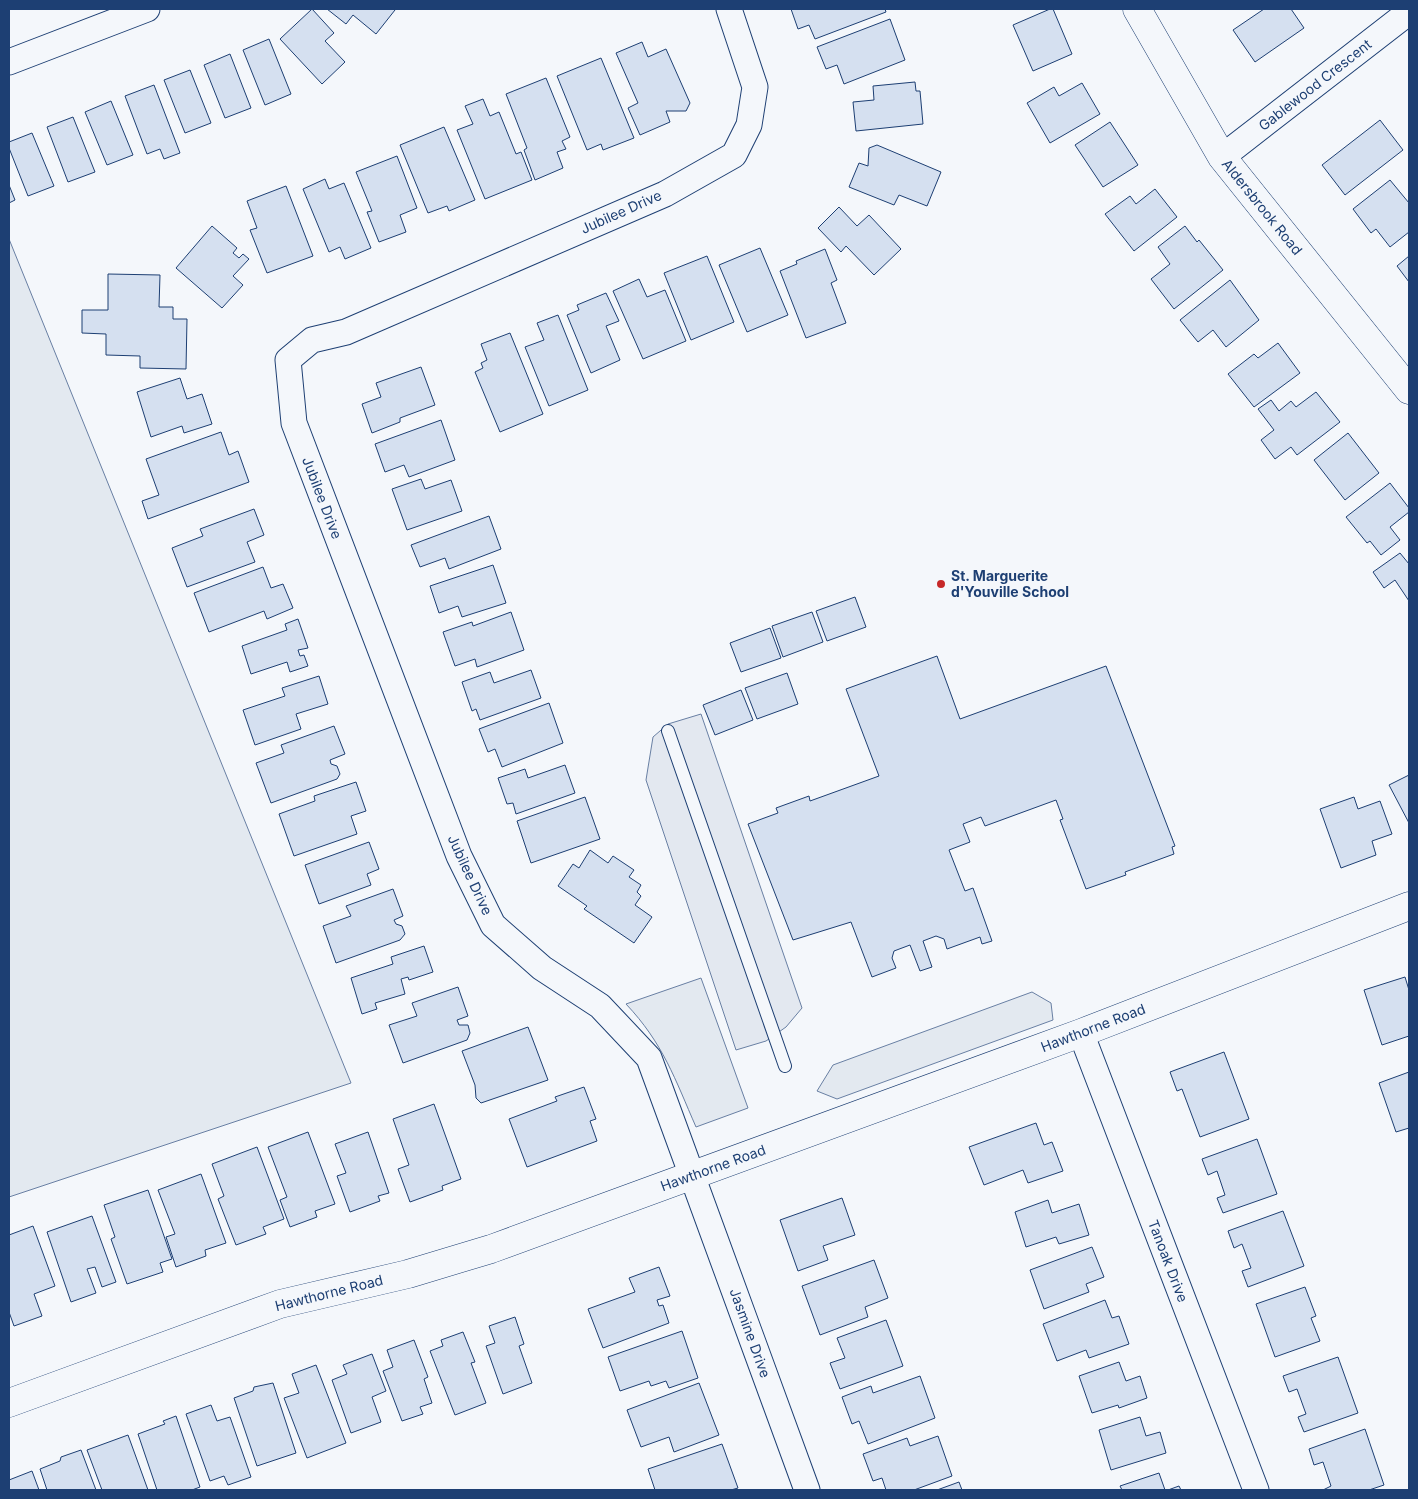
<svg xmlns="http://www.w3.org/2000/svg" width="1418" height="1499" viewBox="0 0 1418 1499" font-family="Inter,sans-serif">
  <rect width="100%" height="100%" fill="#f4f7fb"/>
  <path fill="#e3e9f0" stroke="#687fa3" d="M 9,239 L 351,1083 L 9,1197 Z
    M 701,978 L 748,1108 L 696,1127 C 675,1079 663,1043 626,1004 Z
    M 1032,992 L 1051,1003 L 1053,1020 L 837,1099 L 817,1091 L 833,1065 Z"/>
  <path fill="#e3e8f0" stroke="#687fa3" d="M 701,714 L 802,1008 L 786,1027 L 766,1041 L 736,1050 L 646,780 L 653,737 L 668,724 Z"/>
  <path fill="#d5e0f0" stroke="#1d3f73" d="M 312,9 L 334,33 L 325,41 L 345,62 L 322,84 L 280,39 Z
    M 327,9 L 393,9 L 395,10 L 376,34 L 353,15 L 346,24 Z
    M 791,9 L 885,9 L 886,12 L 815,39 L 809,25 L 798,29 Z
    M 1050,9 L 1053,9 L 1072,54 L 1033,71 L 1013,25 Z
    M 1264,9 L 1291,9 L 1304,28 L 1255,62 L 1233,30 Z
    M 890,19 L 905,60 L 844,84 L 837,65 L 826,69 L 817,47 Z
    M 269,39 L 291,94 L 265,105 L 243,50 Z
    M 642,42 L 648,57 L 666,49 L 690,103 L 686,111 L 666,111 L 670,122 L 640,135 L 628,108 L 638,103 L 616,53 Z
    M 230,54 L 251,108 L 225,118 L 204,65 Z
    M 601,58 L 634,138 L 603,150 L 601,144 L 587,150 L 557,76 Z
    M 190,70 L 211,123 L 185,133 L 164,80 Z
    M 546,78 L 570,137 L 562,141 L 566,149 L 557,152 L 563,168 L 535,180 L 524,150 L 527,148 L 506,94 Z
    M 915,82 L 916,91 L 920,91 L 923,124 L 856,131 L 853,102 L 874,100 L 873,86 Z
    M 1082,83 L 1100,114 L 1050,143 L 1027,103 L 1054,87 L 1059,96 Z
    M 154,85 L 180,153 L 164,159 L 160,149 L 147,154 L 125,96 Z
    M 483,99 L 490,116 L 499,112 L 516,154 L 521,152 L 532,180 L 485,199 L 457,130 L 473,124 L 465,106 Z
    M 111,101 L 133,155 L 107,165 L 85,112 Z
    M 73,117 L 95,172 L 68,182 L 47,127 Z
    M 1380,120 L 1403,150 L 1345,195 L 1322,165 Z
    M 1110,122 L 1138,165 L 1103,187 L 1075,145 Z
    M 444,127 L 475,200 L 449,211 L 447,206 L 428,213 L 400,145 Z
    M 32,133 L 54,186 L 28,196 L 9,148 L 9,142 Z
    M 877,145 L 941,172 L 927,206 L 899,195 L 894,205 L 849,187 L 859,163 L 868,166 L 869,148 Z
    M 397,156 L 417,208 L 400,215 L 406,232 L 379,242 L 367,212 L 372,211 L 356,172 Z
    M 325,179 L 329,189 L 344,183 L 371,248 L 345,259 L 340,247 L 329,252 L 303,189 Z
    M 1390,180 L 1409,203 L 1409,232 L 1390,247 L 1376,229 L 1371,233 L 1353,209 Z
    M 9,185 L 15,200 L 9,203 Z
    M 286,186 L 313,256 L 267,273 L 250,230 L 257,228 L 247,201 Z
    M 1155,189 L 1177,217 L 1134,251 L 1105,214 L 1130,196 L 1136,204 Z
    M 839,207 L 857,226 L 869,215 L 901,249 L 874,275 L 846,246 L 841,252 L 818,228 Z
    M 212,226 L 237,248 L 233,253 L 239,258 L 243,254 L 249,259 L 233,276 L 243,285 L 222,308 L 176,268 Z
    M 1185,226 L 1197,242 L 1199,240 L 1223,270 L 1174,309 L 1151,279 L 1170,264 L 1158,247 Z
    M 760,248 L 788,315 L 747,332 L 719,265 Z
    M 825,249 L 837,280 L 831,283 L 846,323 L 806,338 L 780,271 L 797,264 L 796,261 Z
    M 707,256 L 734,322 L 691,340 L 664,273 Z
    M 1409,256 L 1409,282 L 1397,266 Z
    M 108,274 L 160,275 L 159,307 L 173,307 L 173,319 L 187,319 L 186,369 L 140,368 L 140,356 L 106,355 L 106,334 L 82,333 L 82,310 L 108,310 Z
    M 639,279 L 647,297 L 665,290 L 686,341 L 643,359 L 613,291 Z
    M 1230,280 L 1259,320 L 1226,347 L 1213,330 L 1198,342 L 1180,320 Z
    M 606,293 L 619,321 L 606,326 L 620,360 L 591,373 L 567,315 L 579,310 L 577,305 Z
    M 558,315 L 588,390 L 549,406 L 525,347 L 544,340 L 537,323 Z
    M 510,333 L 543,414 L 500,432 L 475,372 L 483,368 L 481,363 L 487,360 L 481,344 Z
    M 1278,343 L 1300,373 L 1254,407 L 1228,374 L 1254,354 L 1258,358 Z
    M 421,367 L 435,405 L 400,418 L 400,422 L 372,433 L 362,404 L 381,397 L 376,383 Z
    M 180,378 L 187,399 L 202,394 L 212,424 L 184,433 L 182,426 L 151,437 L 137,392 Z
    M 1316,392 L 1340,422 L 1297,455 L 1291,447 L 1275,459 L 1261,440 L 1274,430 L 1258,409 L 1271,400 L 1279,411 L 1291,401 L 1296,407 Z
    M 441,420 L 455,460 L 409,477 L 404,465 L 385,472 L 375,444 Z
    M 221,432 L 229,455 L 238,451 L 249,482 L 148,519 L 142,501 L 159,495 L 146,459 Z
    M 1348,433 L 1379,473 L 1345,500 L 1314,460 Z
    M 421,479 L 425,489 L 451,480 L 462,511 L 407,530 L 392,489 Z
    M 1390,483 L 1409,508 L 1409,512 L 1390,527 L 1400,540 L 1381,555 L 1370,541 L 1367,543 L 1346,517 Z
    M 254,509 L 264,535 L 247,542 L 255,562 L 187,587 L 172,548 L 203,536 L 200,529 Z
    M 489,516 L 501,549 L 449,569 L 445,558 L 420,567 L 411,545 Z
    M 1400,553 L 1409,564 L 1409,601 L 1395,580 L 1384,588 L 1373,572 Z
    M 493,565 L 506,603 L 462,617 L 458,606 L 439,613 L 430,586 Z
    M 263,567 L 271,588 L 283,584 L 293,608 L 267,619 L 264,611 L 209,632 L 194,593 Z
    M 855,597 L 866,627 L 827,641 L 816,611 Z
    M 511,612 L 524,650 L 477,667 L 475,659 L 455,666 L 443,632 L 472,622 L 473,626 Z
    M 812,612 L 823,642 L 783,657 L 772,626 Z
    M 298,619 L 308,648 L 298,650 L 300,656 L 304,655 L 308,666 L 290,672 L 287,662 L 251,674 L 242,646 L 287,630 L 285,624 Z
    M 770,628 L 781,658 L 741,672 L 730,643 Z
    M 937,656 L 960,719 L 1106,666 L 1175,846 L 1172,847 L 1174,854 L 1125,872 L 1126,875 L 1086,889 L 1060,820 L 1063,819 L 1056,800 L 985,826 L 981,817 L 963,824 L 970,842 L 949,850 L 965,891 L 973,888 L 992,941 L 982,944 L 980,937 L 947,949 L 944,939 L 936,936 L 923,941 L 932,967 L 920,971 L 910,945 L 894,951 L 892,958 L 896,968 L 872,977 L 851,922 L 793,940 L 748,824 L 778,813 L 776,808 L 809,796 L 810,801 L 879,776 L 846,689 Z
    M 531,670 L 541,698 L 480,720 L 476,709 L 472,711 L 462,682 L 490,672 L 494,683 Z
    M 787,673 L 798,704 L 757,719 L 745,688 Z
    M 319,676 L 328,704 L 296,714 L 301,729 L 255,745 L 243,710 L 285,696 L 282,688 Z
    M 741,690 L 753,720 L 715,735 L 703,705 Z
    M 549,703 L 563,743 L 502,767 L 495,749 L 488,752 L 479,729 Z
    M 334,726 L 345,754 L 330,760 L 331,764 L 337,766 L 340,774 L 337,779 L 271,803 L 256,763 L 284,753 L 281,745 Z
    M 565,765 L 575,793 L 516,814 L 513,803 L 507,804 L 498,778 L 525,769 L 528,778 Z
    M 1409,775 L 1409,823 L 1389,785 Z
    M 356,782 L 366,811 L 351,816 L 357,834 L 294,856 L 279,814 L 315,801 L 314,796 Z
    M 585,797 L 600,839 L 531,863 L 517,821 Z
    M 1354,797 L 1358,809 L 1380,801 L 1392,834 L 1372,841 L 1376,855 L 1341,868 L 1320,809 Z
    M 369,842 L 379,869 L 367,874 L 371,885 L 319,904 L 305,865 Z
    M 590,850 L 608,863 L 613,856 L 634,870 L 629,877 L 641,885 L 637,892 L 641,896 L 635,905 L 652,917 L 634,943 L 584,909 L 587,906 L 558,886 L 573,864 L 579,868 Z
    M 393,889 L 403,916 L 394,920 L 396,924 L 402,926 L 405,934 L 400,940 L 336,963 L 323,926 L 351,916 L 346,906 Z
    M 424,946 L 433,972 L 409,980 L 408,977 L 401,979 L 405,994 L 375,1003 L 377,1009 L 362,1014 L 351,978 L 393,964 L 391,957 Z
    M 1405,977 L 1409,990 L 1409,1036 L 1382,1045 L 1364,990 Z
    M 458,987 L 468,1016 L 457,1020 L 459,1025 L 468,1025 L 470,1033 L 467,1040 L 403,1063 L 389,1025 L 417,1016 L 412,1003 Z
    M 528,1027 L 548,1080 L 481,1103 L 476,1098 L 475,1085 L 462,1051 Z
    M 1224,1052 L 1249,1119 L 1200,1137 L 1182,1089 L 1177,1091 L 1170,1072 Z
    M 1409,1072 L 1409,1128 L 1396,1132 L 1379,1083 Z
    M 584,1087 L 596,1119 L 590,1121 L 597,1141 L 527,1167 L 509,1119 L 557,1101 L 555,1097 Z
    M 434,1104 L 461,1179 L 442,1186 L 443,1190 L 410,1202 L 398,1169 L 409,1165 L 393,1119 Z
    M 1036,1123 L 1044,1145 L 1052,1142 L 1063,1171 L 1028,1183 L 1023,1170 L 984,1185 L 969,1147 Z
    M 308,1132 L 335,1204 L 315,1211 L 317,1217 L 290,1227 L 280,1200 L 287,1197 L 268,1147 Z
    M 368,1132 L 389,1193 L 378,1196 L 380,1201 L 350,1212 L 337,1176 L 346,1173 L 335,1144 Z
    M 1257,1139 L 1277,1194 L 1223,1213 L 1217,1198 L 1225,1195 L 1217,1171 L 1208,1175 L 1202,1159 Z
    M 257,1147 L 284,1219 L 263,1227 L 266,1234 L 236,1245 L 218,1199 L 224,1196 L 212,1164 Z
    M 201,1174 L 226,1243 L 205,1250 L 206,1256 L 176,1267 L 166,1237 L 175,1234 L 158,1190 Z
    M 148,1190 L 172,1259 L 160,1263 L 163,1272 L 127,1284 L 111,1239 L 115,1237 L 104,1205 Z
    M 842,1198 L 855,1235 L 823,1246 L 828,1260 L 798,1271 L 780,1220 Z
    M 1048,1200 L 1052,1213 L 1079,1204 L 1089,1235 L 1059,1244 L 1056,1237 L 1026,1247 L 1015,1212 Z
    M 1283,1211 L 1304,1266 L 1248,1287 L 1242,1271 L 1251,1268 L 1242,1244 L 1234,1248 L 1228,1231 Z
    M 92,1216 L 116,1282 L 102,1287 L 95,1267 L 87,1269 L 96,1293 L 71,1302 L 47,1232 Z
    M 33,1226 L 55,1286 L 34,1294 L 42,1316 L 14,1326 L 9,1312 L 9,1235 Z
    M 1092,1247 L 1104,1277 L 1086,1284 L 1089,1292 L 1044,1309 L 1030,1270 Z
    M 874,1260 L 888,1298 L 865,1307 L 868,1317 L 820,1335 L 802,1286 Z
    M 659,1267 L 670,1296 L 657,1300 L 659,1306 L 663,1305 L 669,1323 L 603,1348 L 588,1309 L 635,1292 L 629,1278 Z
    M 1305,1287 L 1316,1316 L 1311,1318 L 1320,1341 L 1275,1357 L 1256,1304 Z
    M 1105,1300 L 1112,1318 L 1119,1316 L 1129,1344 L 1089,1358 L 1086,1350 L 1057,1361 L 1043,1324 Z
    M 515,1317 L 524,1344 L 519,1346 L 532,1383 L 503,1394 L 486,1346 L 495,1343 L 489,1326 Z
    M 886,1320 L 903,1366 L 840,1389 L 830,1363 L 845,1358 L 837,1338 Z
    M 682,1331 L 698,1378 L 669,1388 L 666,1381 L 651,1386 L 649,1381 L 620,1391 L 608,1357 Z
    M 463,1332 L 475,1362 L 471,1363 L 486,1403 L 455,1415 L 430,1351 L 443,1346 L 441,1340 Z
    M 414,1340 L 428,1377 L 424,1379 L 432,1403 L 420,1407 L 423,1414 L 402,1421 L 383,1371 L 393,1367 L 387,1350 Z
    M 372,1354 L 386,1391 L 372,1397 L 381,1422 L 351,1433 L 332,1380 L 347,1374 L 343,1365 Z
    M 1338,1357 L 1358,1413 L 1304,1432 L 1298,1417 L 1306,1414 L 1297,1389 L 1289,1392 L 1283,1376 Z
    M 1119,1362 L 1126,1381 L 1140,1376 L 1147,1398 L 1119,1408 L 1118,1405 L 1092,1413 L 1079,1376 Z
    M 316,1365 L 346,1443 L 307,1458 L 284,1398 L 299,1393 L 292,1374 Z
    M 920,1376 L 935,1418 L 868,1444 L 859,1421 L 852,1424 L 842,1397 L 871,1386 L 873,1393 Z
    M 273,1383 L 296,1453 L 257,1466 L 234,1398 L 253,1391 L 254,1387 Z
    M 699,1383 L 719,1435 L 674,1452 L 669,1437 L 641,1447 L 627,1410 Z
    M 211,1405 L 217,1421 L 230,1417 L 251,1477 L 228,1485 L 224,1476 L 210,1481 L 186,1414 Z
    M 176,1416 L 200,1487 L 192,1490 L 157,1490 L 138,1434 L 165,1424 L 163,1421 Z
    M 1140,1417 L 1146,1436 L 1160,1432 L 1166,1453 L 1111,1470 L 1099,1430 Z
    M 1365,1429 L 1384,1485 L 1369,1490 L 1323,1490 L 1331,1486 L 1323,1462 L 1314,1465 L 1309,1449 Z
    M 128,1435 L 148,1490 L 102,1490 L 87,1450 Z
    M 938,1436 L 952,1476 L 914,1490 L 886,1490 L 882,1478 L 873,1481 L 863,1454 L 907,1438 L 910,1446 Z
    M 722,1444 L 738,1488 L 731,1490 L 655,1490 L 648,1469 Z
    M 81,1450 L 96,1490 L 47,1490 L 40,1469 L 60,1461 L 61,1457 Z
    M 32,1471 L 39,1490 L 9,1490 L 9,1480 Z
    M 1159,1473 L 1165,1490 L 1122,1490 L 1120,1486 Z
    M 959,1482 L 962,1490 L 937,1490 Z
    M 1179,1486 L 1181,1490 L 1168,1490 Z"/>
  <g fill="none" stroke-linecap="round" stroke-linejoin="round">
    <g stroke="#1d3f73" stroke-width="14">
      <path id="lane" d="M 668,731 L 785,1066"/>
    </g>
    <g stroke="#1d3f73" stroke-width="27">
      <path id="street" d="M 729,9 L 755,87 L 749,125 L 734,155 L 665,194 L 346,332 L 312,340 L 288,360 L 294,423 L 459,856 L 493,925 L 542,968 L 600,1006 L 649,1058 L 807,1490
        M 9,62 L 147,9
        M 1222,157 L 1409,12
        M 1081,1033 L 1256,1490"/>
    </g>
    <g stroke="#1d3f73" stroke-width="29">
      <path id="secondary" d="M 1137,9 L 1222,157 L 1409,390
        M 9,1403 L 280,1304 L 408,1274 L 491,1249 L 1081,1033 L 1409,906"/>
    </g>
    <use href="#lane" stroke="#f4f7fb" stroke-width="12"/>
    <use href="#street" stroke="#f4f7fb" stroke-width="25"/>
    <use href="#secondary" stroke="#f4f7fb" stroke-width="28"/>
  </g>
  <circle fill="#c62828" stroke="#f4f7fb" stroke-width="2" cx="941" cy="584" r="5"/>
  <g text-anchor="middle" stroke-width="4" stroke-linejoin="round" paint-order="stroke">
    <g font-size="14" fill="#1d3f73" stroke="#f4f7fb">
      <text transform="translate(1315 85) rotate(-38)" y="5">Gablewood Crescent</text>
      <text transform="translate(1262 207) rotate(51)" y="5">Aldersbrook Road</text>
      <text transform="translate(621 212) rotate(-24)" y="5">Jubilee Drive</text>
      <text transform="translate(322 498) rotate(69)" y="5">Jubilee Drive</text>
      <text transform="translate(470 875) rotate(65)" y="5">Jubilee Drive</text>
      <text transform="translate(1093 1028) rotate(-21)" y="5">Hawthorne Road</text>
      <text transform="translate(713 1168) rotate(-20)" y="5">Hawthorne Road</text>
      <text transform="translate(1168 1261) rotate(69)" y="5">Tanoak Drive</text>
      <text transform="translate(329 1293) rotate(-14)" y="5">Hawthorne Road</text>
      <text transform="translate(750 1333) rotate(70)" y="5">Jasmine Drive</text>
    </g>
    <g font-size="14" font-weight="bold" fill="#1d3f73" stroke="#f4f7fb" text-anchor="start">
      <text x="951" y="581">St. Marguerite<tspan x="951" dy="16">d'Youville School</tspan></text>
    </g>
  </g>
  <rect width="1418" height="1499" fill="none" stroke="#1d3f73" stroke-width="20"/>
</svg>
